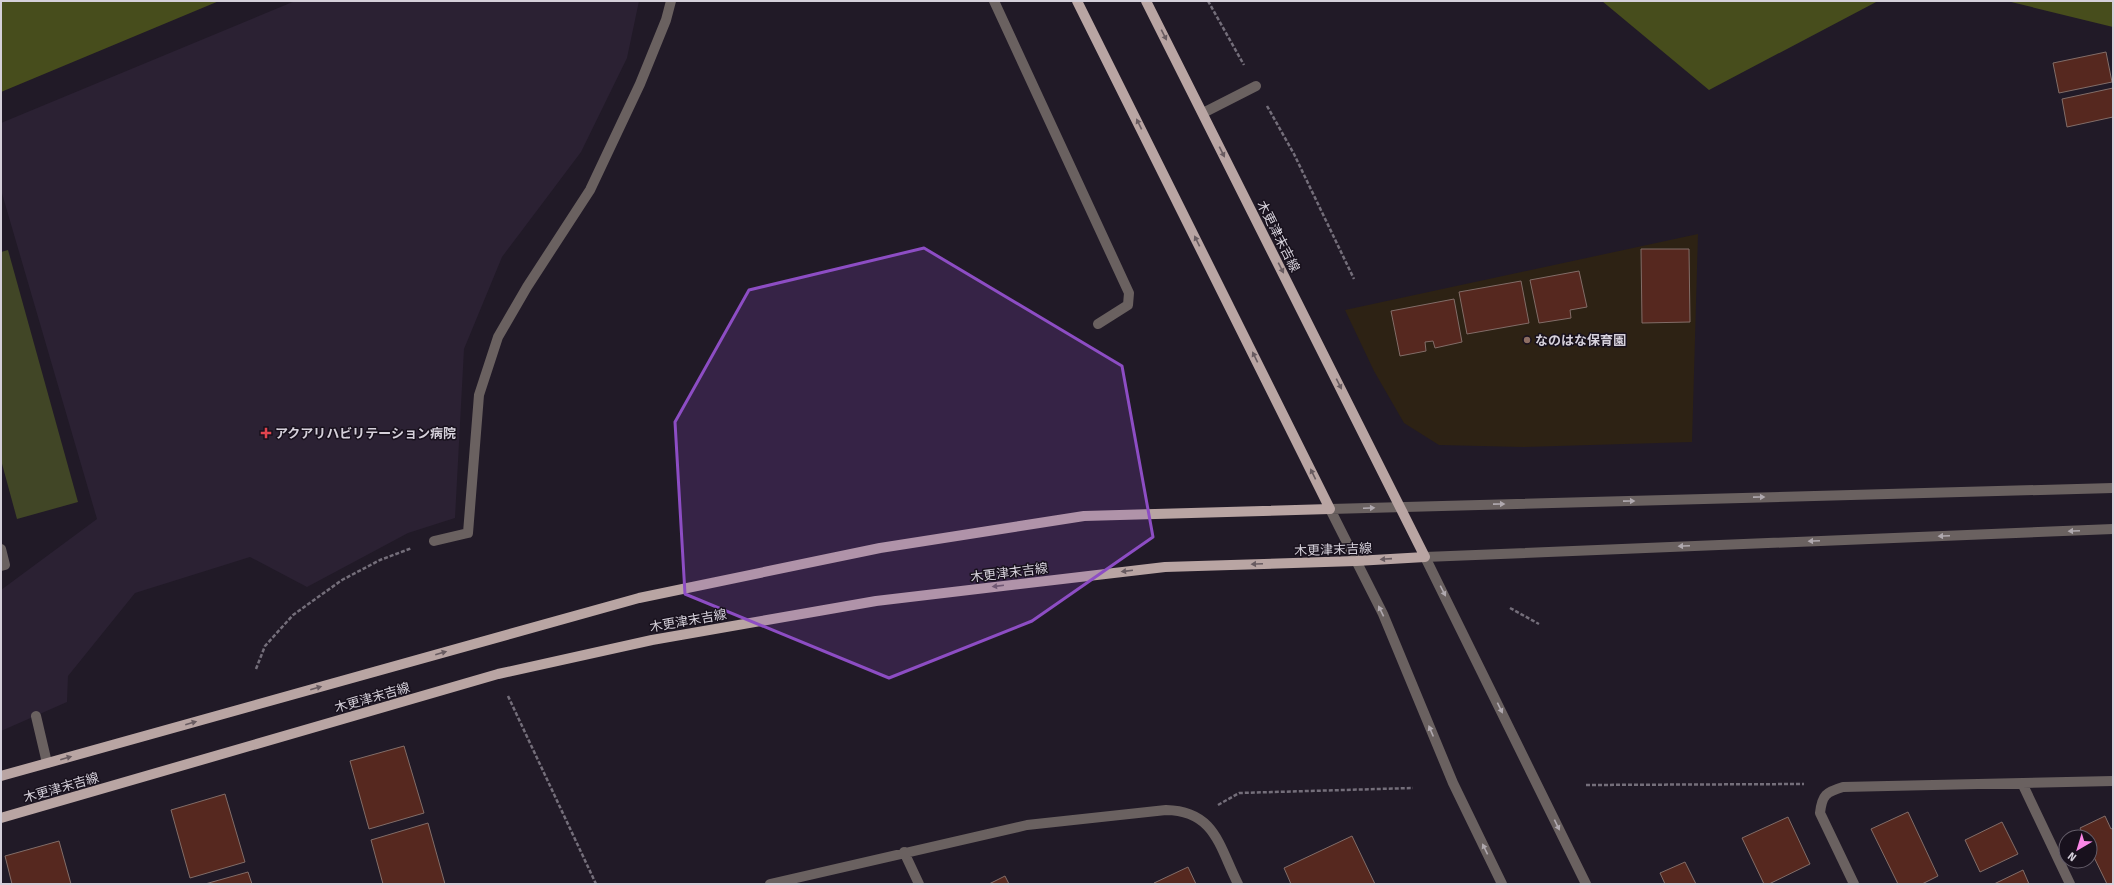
<svg xmlns="http://www.w3.org/2000/svg" width="2114" height="885" viewBox="0 0 2114 885" font-family="'Fira Sans','Noto Sans JP',sans-serif">
  <rect width="100%" height="100%" fill="#211a27"/>
  <path fill="#2b2133" d="M 295,1 L 639,1 L 627,58 L 581,152 L 502,257 L 464,349 L 455,518 L 408,533 L 307,587 L 250,557 L 135,593 L 68,676 L 67,702 L 1,731 L 1,590 L 97,519 L 1,190 L 1,123 Z"/>
  <path fill="#2d2214" d="M 1698,234 L 1692,442 L 1523,447 L 1439,445 L 1404,423 L 1374,371 L 1345,310 Z"/>
  <path fill="#414626" d="M 8,250 L 78,502 L 17,519 L 1,460 L 1,252 Z"/>
  <path fill="#474d1c" d="M 1,1 L 219,1 L 1,92 Z
    M 1602,1 L 1878,1 L 1709,90 Z
    M 2007,1 L 2113,1 L 2113,27 Z"/>
  <path fill="#56281f" stroke="#826d68" d="M 2106,52 L 2112,82 L 2059,93 L 2053,63 Z
    M 2113,88 L 2113,117 L 2067,127 L 2062,99 Z
    M 1641,249 L 1689,249 L 1690,322 L 1642,323 Z
    M 1579,271 L 1587,307 L 1570,310 L 1571,318 L 1539,323 L 1530,280 Z
    M 1521,281 L 1529,323 L 1467,334 L 1459,292 Z
    M 1454,299 L 1462,342 L 1435,348 L 1433,341 L 1425,342 L 1426,351 L 1400,356 L 1391,311 Z
    M 404,746 L 424,813 L 369,829 L 350,761 Z
    M 225,794 L 245,862 L 190,878 L 171,810 Z
    M 1908,812 L 1938,876 L 1922,884 L 1898,884 L 1871,829 Z
    M 2105,816 L 2111,829 L 2113,828 L 2113,883 L 2111,884 L 2107,884 L 2090,849 L 2090,837 L 2084,837 L 2080,828 Z
    M 1788,817 L 1810,864 L 1769,884 L 1764,884 L 1742,838 Z
    M 2002,822 L 2018,854 L 1980,872 L 1965,840 Z
    M 428,823 L 445,884 L 383,884 L 371,840 Z
    M 1352,836 L 1375,884 L 1291,884 L 1284,868 Z
    M 59,841 L 71,884 L 12,884 L 5,856 Z
    M 1685,862 L 1696,884 L 1665,884 L 1660,873 Z
    M 1188,867 L 1196,884 L 1155,884 L 1154,883 Z
    M 2023,870 L 2029,884 L 1994,884 Z
    M 248,872 L 252,884 L 205,884 Z
    M 1005,876 L 1009,884 L 989,884 Z"/>
  <g fill="none" stroke-linecap="round" stroke-linejoin="round">
    <path stroke="#746e7a" stroke-width="2.5" stroke-dasharray="4 2" stroke-linecap="butt" d="M 1208,1 L 1244,65
      M 1267,106 L 1294,154 L 1354,279
      M 1510,608 L 1539,624
      M 256,669 L 265,646 L 293,615 L 342,580 L 380,560 L 412,548
      M 508,696 L 596,884
      M 1586,785 L 1804,784
      M 1218,805 L 1239,793 L 1413,788"/>
    <path stroke="#6a6160" stroke-width="10" d="M 994,1 L 1129,293 L 1128,305 L 1098,324
      M 1203,113 L 1256,86
      M 434,541 L 468,533 L 479,395 L 498,337 L 527,287 L 590,190 L 640,84 L 666,20 L 671,1
      M 1,549 L 5,565 L 1,566
      M 36,716 L 47,763
      M 2022,783 L 2070,884
      M 904,852 L 919,884
      M 770,884 L 1027,825 L 1166,810 C 1215,811 1219,846 1238,884
      M 1502,884 L 1453,783 L 1383,614 L 1330,509 L 2113,488
      M 1586,884 L 1425,557 L 2113,529
      M 1854,884 L 1820,813 C 1822,795 1826,792 1843,787 L 2113,781"/>
    <path stroke="#b9a5a3" stroke-width="10" d="M 1,776 L 639,598 L 880,548 L 1084,516 L 1330,509 L 1077,1
      M 1,818 L 498,674 L 652,640 L 876,601 L 1165,567 L 1356,561 L 1425,557 L 1146,1"/>
  </g>
  <defs><path id="oneway-solid" d="M-6-.8H1V-3.2L6.5 0L1 3.2V.8H-6Z"/></defs>
  <g fill="#685b60">
    <use href="#oneway-solid" transform="translate(1164 35) rotate(63)"/>
    <use href="#oneway-solid" transform="translate(1139 124) rotate(-116)"/>
    <use href="#oneway-solid" transform="translate(1222 152) rotate(63)"/>
    <use href="#oneway-solid" transform="translate(1197 241) rotate(-116)"/>
    <use href="#oneway-solid" transform="translate(1281 268) rotate(63)"/>
    <use href="#oneway-solid" transform="translate(1255 357) rotate(-116)"/>
    <use href="#oneway-solid" transform="translate(1339 384) rotate(63)"/>
    <use href="#oneway-solid" transform="translate(1313 474) rotate(-116)"/>
    <use href="#oneway-solid" transform="translate(1386 559) rotate(176)"/>
    <use href="#oneway-solid" transform="translate(1257 564) rotate(178)"/>
    <use href="#oneway-solid" transform="translate(1127 571) rotate(173)"/>
    <use href="#oneway-solid" transform="translate(998 586) rotate(173)"/>
    <use href="#oneway-solid" transform="translate(441 653) rotate(-16)"/>
    <use href="#oneway-solid" transform="translate(316 688) rotate(-16)"/>
    <use href="#oneway-solid" transform="translate(191 723) rotate(-16)"/>
    <use href="#oneway-solid" transform="translate(66 758) rotate(-16)"/>
  </g>
  <g fill="#b0a9af">
    <use href="#oneway-solid" transform="translate(1759 497) rotate(-1)"/>
    <use href="#oneway-solid" transform="translate(1629 501) rotate(-1)"/>
    <use href="#oneway-solid" transform="translate(1499 504) rotate(-1)"/>
    <use href="#oneway-solid" transform="translate(1369 508) rotate(-2)"/>
    <use href="#oneway-solid" transform="translate(2074 531) rotate(178)"/>
    <use href="#oneway-solid" transform="translate(1944 536) rotate(178)"/>
    <use href="#oneway-solid" transform="translate(1814 541) rotate(178)"/>
    <use href="#oneway-solid" transform="translate(1684 546) rotate(178)"/>
    <use href="#oneway-solid" transform="translate(1443 591) rotate(63)"/>
    <use href="#oneway-solid" transform="translate(1381 611) rotate(-116)"/>
    <use href="#oneway-solid" transform="translate(1500 708) rotate(64)"/>
    <use href="#oneway-solid" transform="translate(1431 731) rotate(-113)"/>
    <use href="#oneway-solid" transform="translate(1557 825) rotate(64)"/>
    <use href="#oneway-solid" transform="translate(1485 849) rotate(-116)"/>
  </g>
  <path fill="#8d4dc4" fill-opacity="0.2" stroke="#8d4dc4" stroke-width="3" stroke-linejoin="round" d="M 924,248 L 1122,366 L 1153,537 L 1032,621 L 889,678 L 685,594 L 675,422 L 749,290 Z"/>
  <circle fill="#8d6e63" stroke="#18111d" stroke-width="1.5" cx="1527" cy="340" r="4"/>
  <path fill="#e0444e" stroke="#18111d" stroke-width="1.5" d="M264 427h4v4h4v4h-4v4h-4v-4h-4v-4h4z"/>
  <g text-anchor="middle" stroke-width="3" stroke-linejoin="round" paint-order="stroke">
    <g font-size="13" fill="#d5d0da" stroke="#18111d">
      <text transform="translate(1279 236) rotate(63)" y="5">木更津末吉線</text>
      <text transform="translate(1333 549) rotate(-2)" y="5">木更津末吉線</text>
      <text transform="translate(1009 572) rotate(-7)" y="5">木更津末吉線</text>
      <text transform="translate(688 620) rotate(-10)" y="5">木更津末吉線</text>
      <text transform="translate(372 697) rotate(-16)" y="5">木更津末吉線</text>
      <text transform="translate(61 787) rotate(-16)" y="5">木更津末吉線</text>
    </g>
    <g font-size="13" font-weight="bold" fill="#d5d0da" stroke="#18111d" text-anchor="start">
      <text x="1535" y="345">なのはな保育園</text>
      <text x="275" y="438">アクアリハビリテーション病院</text>
    </g>
  </g>
  <rect width="2114" height="885" fill="none" stroke="#d5d0da" stroke-width="4"/>
  <g transform="translate(2078 849) rotate(218)"><circle r="19" fill="#18111d" stroke="#645d69"/>
  <path d="M0-3L7 15L0 10L-7 15Z" fill="#fa87e7"/>
  <text y="-6" font-size="11" font-weight="bold" text-anchor="middle" fill="#d5d0da">N</text>
  </g>
</svg>
